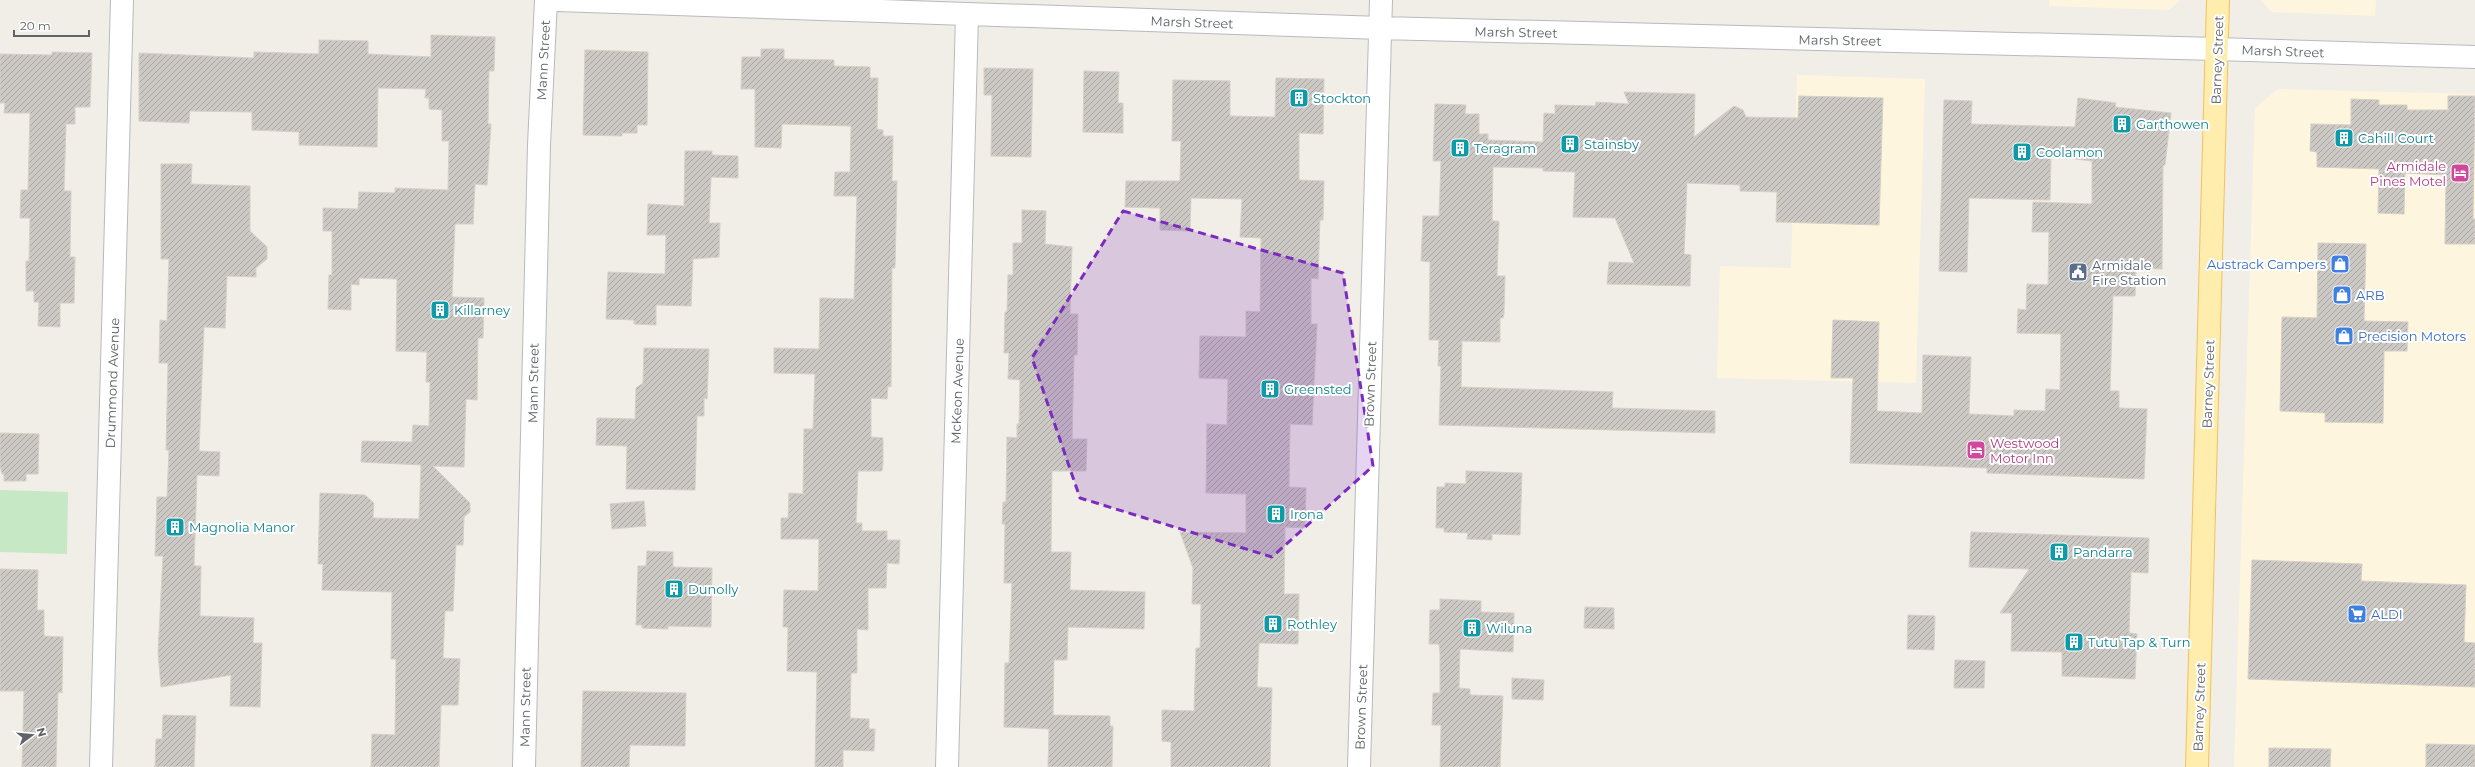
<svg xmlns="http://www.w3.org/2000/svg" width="2475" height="767" viewBox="0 0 2475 767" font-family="Montserrat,sans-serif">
  <defs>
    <pattern id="building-hatch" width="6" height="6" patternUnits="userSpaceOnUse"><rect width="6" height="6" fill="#ccc9c4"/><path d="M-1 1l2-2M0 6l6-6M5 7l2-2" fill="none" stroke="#a9a7a3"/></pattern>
  </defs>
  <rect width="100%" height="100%" fill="#f1eee7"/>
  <path fill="#fef5de" d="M 2049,0 L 2180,0 L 2169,10 L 2049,6 Z
    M 2261,0 L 2376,0 L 2375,16 L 2271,12 Z
    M 1797,75 L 1925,79 L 1916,383 L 1717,378 L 1720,266 L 1791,268 Z
    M 2278,89 L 2475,94 L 2475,767 L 2234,767 L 2255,108 Z"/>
  <path fill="#c6e8c4" d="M 0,490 L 68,492 L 67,554 L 0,552 Z"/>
  <path fill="url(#building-hatch)" stroke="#d6cfc5" d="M 431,35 L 495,37 L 494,71 L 489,71 L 488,124 L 491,124 L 487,185 L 475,184 L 473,224 L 455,224 L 452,297 L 484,298 L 483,338 L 478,338 L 477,400 L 466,399 L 464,467 L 433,466 L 470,503 L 470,512 L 464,517 L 463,545 L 456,545 L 453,611 L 445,611 L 443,658 L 460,659 L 458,705 L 441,705 L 439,767 L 371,767 L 372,734 L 395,735 L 396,659 L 391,659 L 392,592 L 322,590 L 323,564 L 318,564 L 320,493 L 365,495 L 374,503 L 373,518 L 419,519 L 421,465 L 361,462 L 362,441 L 412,442 L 413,425 L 429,426 L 430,382 L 426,382 L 427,352 L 396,351 L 397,279 L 359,278 L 359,285 L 351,284 L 351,310 L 328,309 L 329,275 L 332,275 L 332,231 L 323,231 L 323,208 L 358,209 L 359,192 L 395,193 L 395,188 L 448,190 L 449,141 L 442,141 L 442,110 L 429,109 L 429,98 L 425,98 L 426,89 L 378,88 L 377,147 L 299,145 L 299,132 L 252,130 L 252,112 L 190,111 L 189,123 L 139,121 L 139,53 L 254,58 L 254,52 L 319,54 L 319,40 L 368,41 L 368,54 L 431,57 Z
    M 761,49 L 784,49 L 784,59 L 834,60 L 834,66 L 870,67 L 870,78 L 878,78 L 877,129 L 883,130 L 883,136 L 893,136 L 892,181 L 897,181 L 895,268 L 892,268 L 891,387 L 888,386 L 887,399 L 871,398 L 871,437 L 883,438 L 883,464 L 882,471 L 858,471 L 856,523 L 862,523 L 862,531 L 887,531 L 887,540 L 900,540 L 899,564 L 887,563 L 886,588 L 868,588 L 868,630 L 857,629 L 857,673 L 851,673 L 850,718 L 869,719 L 869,729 L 875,729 L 874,751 L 843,750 L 843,767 L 815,767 L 817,672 L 787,671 L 788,627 L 783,627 L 784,590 L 818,591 L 819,539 L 781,539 L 781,518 L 788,518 L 789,493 L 803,494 L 804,429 L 813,429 L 815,374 L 774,373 L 774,348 L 819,349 L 820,298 L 854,299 L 857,196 L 834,196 L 835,172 L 850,172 L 851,126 L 782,124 L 781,148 L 755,147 L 755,89 L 741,89 L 742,57 L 761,57 Z
    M 585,50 L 648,52 L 647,125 L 637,125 L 637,133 L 622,133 L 622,136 L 583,135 Z
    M 52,52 L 92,53 L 90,107 L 75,107 L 75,124 L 66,124 L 64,191 L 71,191 L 70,257 L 75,257 L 74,303 L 60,303 L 60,327 L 38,326 L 39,302 L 34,302 L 34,291 L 26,291 L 26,261 L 29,261 L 30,218 L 20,218 L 21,190 L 28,190 L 30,113 L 4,113 L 5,103 L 0,103 L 0,54 L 52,55 Z
    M 984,68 L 1033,69 L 1031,157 L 991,156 L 992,95 L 984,95 Z
    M 1084,71 L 1119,72 L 1118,103 L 1123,103 L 1123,133 L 1083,132 Z
    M 1276,78 L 1324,79 L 1323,134 L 1299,133 L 1299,180 L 1324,181 L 1323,220 L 1320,220 L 1318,279 L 1311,278 L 1311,324 L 1317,324 L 1312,425 L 1290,424 L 1289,487 L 1306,488 L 1305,528 L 1285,527 L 1284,594 L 1299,594 L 1298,644 L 1259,643 L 1257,687 L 1272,688 L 1270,767 L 1171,767 L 1171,742 L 1162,741 L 1162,710 L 1194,711 L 1196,648 L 1200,648 L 1201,604 L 1192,604 L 1193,568 L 1180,532 L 1246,533 L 1246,494 L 1206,493 L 1207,424 L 1227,425 L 1228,379 L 1199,378 L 1200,336 L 1246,337 L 1246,311 L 1260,312 L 1261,238 L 1240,237 L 1242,199 L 1191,198 L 1190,231 L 1160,230 L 1160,208 L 1125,207 L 1126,181 L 1180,181 L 1181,141 L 1172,141 L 1173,80 L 1230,81 L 1230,116 L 1275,117 Z
    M 1624,92 L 1695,94 L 1694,137 L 1734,106 L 1743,110 L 1746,117 L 1798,118 L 1799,96 L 1883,98 L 1879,225 L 1776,222 L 1777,192 L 1740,191 L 1740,185 L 1687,183 L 1684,254 L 1691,255 L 1690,286 L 1607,284 L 1609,262 L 1634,263 L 1615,218 L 1573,217 L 1575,172 L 1543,171 L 1543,168 L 1493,167 L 1492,221 L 1499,221 L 1497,276 L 1505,276 L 1504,313 L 1503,318 L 1500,318 L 1500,342 L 1462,341 L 1461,387 L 1613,392 L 1612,408 L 1715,411 L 1715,433 L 1439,425 L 1441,366 L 1438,366 L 1439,340 L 1429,340 L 1430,262 L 1421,261 L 1423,216 L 1439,216 L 1441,161 L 1433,161 L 1435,104 L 1466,105 L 1465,114 L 1479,114 L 1479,134 L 1488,134 L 1488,140 L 1543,142 L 1544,113 L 1555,114 L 1555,105 L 1595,106 L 1596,102 L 1629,104 Z
    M 2448,96 L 2475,96 L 2473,219 L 2475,219 L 2475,244 L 2445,244 L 2446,175 L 2405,173 L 2404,214 L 2378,213 L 2379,169 L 2317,167 L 2317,152 L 2310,151 L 2311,124 L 2351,125 L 2351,99 L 2379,100 L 2379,105 L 2407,105 L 2407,110 L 2448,110 Z
    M 2078,98 L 2116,103 L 2115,107 L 2171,113 L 2165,165 L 2163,165 L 2162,269 L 2136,268 L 2135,296 L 2113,296 L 2110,391 L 2119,391 L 2119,408 L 2147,409 L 2144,479 L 1987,473 L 1987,468 L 1850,463 L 1853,378 L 1831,378 L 1833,320 L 1879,322 L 1877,411 L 1922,413 L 1923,355 L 1971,357 L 1969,414 L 2014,416 L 2014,410 L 2045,411 L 2046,389 L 2060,390 L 2061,334 L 2017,333 L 2018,309 L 2026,310 L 2027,284 L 2048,285 L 2049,232 L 2032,232 L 2033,202 L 2092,204 L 2092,161 L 2051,156 L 2050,200 L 1969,198 L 1967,272 L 1939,271 L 1944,100 L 1972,101 L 1971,124 L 2075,127 Z
    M 685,151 L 712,151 L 712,155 L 738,156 L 738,178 L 711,177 L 709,223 L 720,223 L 719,257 L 693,259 L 691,306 L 656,305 L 656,325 L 634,324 L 634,320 L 606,319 L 608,272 L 665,274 L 666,235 L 647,235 L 648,204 L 684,206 Z
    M 161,164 L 192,164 L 191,184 L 250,186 L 250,231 L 267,247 L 267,259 L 256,268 L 256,277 L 227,276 L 225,328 L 204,327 L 199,451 L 220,452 L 219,476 L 197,475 L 194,566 L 201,566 L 200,616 L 254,618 L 253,643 L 262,643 L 260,707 L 230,706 L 231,675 L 161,687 L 158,653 L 163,556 L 155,556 L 157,497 L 167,497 L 169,450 L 166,450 L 168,363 L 159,363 L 160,320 L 167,321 L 169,259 L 161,259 Z
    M 1022,210 L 1046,211 L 1045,244 L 1072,247 L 1070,314 L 1078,314 L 1077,355 L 1074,355 L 1072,439 L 1087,439 L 1086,471 L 1052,471 L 1051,552 L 1071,552 L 1070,590 L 1145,592 L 1144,629 L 1068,627 L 1067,660 L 1054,660 L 1053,715 L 1110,716 L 1110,726 L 1113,726 L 1112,767 L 1048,767 L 1049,729 L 1004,727 L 1005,663 L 1009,663 L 1012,583 L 1004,583 L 1005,524 L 1002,524 L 1003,502 L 1006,502 L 1007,437 L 1017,438 L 1017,424 L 1019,424 L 1020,380 L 1008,379 L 1009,353 L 1004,353 L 1005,312 L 1007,312 L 1008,275 L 1013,275 L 1013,243 L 1022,243 Z
    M 2318,243 L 2366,244 L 2364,321 L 2408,322 L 2407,351 L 2384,351 L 2383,423 L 2325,422 L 2325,413 L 2280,411 L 2282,317 L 2317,318 Z
    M 644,348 L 709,349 L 707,399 L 704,398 L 704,416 L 697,416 L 695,490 L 626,489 L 627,446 L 596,445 L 597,418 L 635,419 L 636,388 L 643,383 Z
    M 0,433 L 39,434 L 38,474 L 26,474 L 26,481 L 4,481 L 4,474 L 2,474 L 0,466 Z
    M 1466,471 L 1522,473 L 1520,535 L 1492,534 L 1492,540 L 1467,539 L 1468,533 L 1444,532 L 1444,528 L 1436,528 L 1437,487 L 1445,487 L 1445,483 L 1466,484 Z
    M 644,501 L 646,526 L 612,529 L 610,504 Z
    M 1971,532 L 2149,538 L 2148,573 L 2131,572 L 2129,633 L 2137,634 L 2135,679 L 2062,676 L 2062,652 L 2011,651 L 2012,613 L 2000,613 L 2029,569 L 1969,567 Z
    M 647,551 L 673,552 L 673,567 L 712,568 L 711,627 L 668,626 L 668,629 L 642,628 L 642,625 L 636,625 L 638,566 L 646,566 Z
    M 2252,560 L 2362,564 L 2361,581 L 2466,585 L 2464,642 L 2475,643 L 2475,687 L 2248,679 Z
    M 0,569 L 38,570 L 37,610 L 44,610 L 44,636 L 63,637 L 62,693 L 58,692 L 56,767 L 22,767 L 24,691 L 0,691 Z
    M 1440,599 L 1481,601 L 1481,612 L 1514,613 L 1513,652 L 1460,649 L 1459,688 L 1470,689 L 1470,695 L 1503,696 L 1500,767 L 1440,767 L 1441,725 L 1432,725 L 1433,693 L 1440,693 L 1440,654 L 1439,644 L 1429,644 L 1430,610 L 1440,610 Z
    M 1585,607 L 1614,608 L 1614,629 L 1584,628 Z
    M 1908,615 L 1935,616 L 1934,650 L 1907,649 Z
    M 1955,660 L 1985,661 L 1984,688 L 1954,688 Z
    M 1512,678 L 1544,680 L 1543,700 L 1512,699 Z
    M 583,691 L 686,693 L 685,746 L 630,745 L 629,767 L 581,767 Z
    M 163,715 L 196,716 L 194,767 L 155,767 L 156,739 L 162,739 Z
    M 2426,744 L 2475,745 L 2475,767 L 2426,767 Z
    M 2269,748 L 2331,749 L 2330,767 L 2269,767 Z"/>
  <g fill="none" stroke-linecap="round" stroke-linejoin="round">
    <g stroke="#b7babd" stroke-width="24">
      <path id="street" d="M 557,0 L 1381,28 L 2217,49
        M 101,767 L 122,0
        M 524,767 L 539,145 L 546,0
        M 947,767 L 967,15
        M 1359,767 L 1381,0"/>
    </g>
    <g stroke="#b8bcc0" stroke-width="24">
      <path id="secondary" d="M 2217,49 L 2475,57"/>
    </g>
    <g stroke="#f3c05d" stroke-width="24">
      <path id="primary" d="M 2197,767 L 2218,0"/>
    </g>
    <use href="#street" stroke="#fff" stroke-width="22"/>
    <use href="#secondary" stroke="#fff" stroke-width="22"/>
    <use href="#primary" stroke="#ffedae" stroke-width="22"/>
  </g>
  <path fill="#7b2cbf" fill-opacity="0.2" stroke="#7b2cbf" stroke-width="3" stroke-dasharray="8 5" stroke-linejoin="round" d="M 1123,211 L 1343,273 L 1373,466 L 1272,557 L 1080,498 L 1032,358 Z"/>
  <defs>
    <g id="building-square" transform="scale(1)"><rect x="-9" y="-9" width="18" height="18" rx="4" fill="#0f9aa8" stroke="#fff"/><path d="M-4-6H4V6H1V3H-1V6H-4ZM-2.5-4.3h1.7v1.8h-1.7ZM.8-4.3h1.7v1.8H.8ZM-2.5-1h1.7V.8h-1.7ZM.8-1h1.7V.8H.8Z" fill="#fff"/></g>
    <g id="hotel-square" transform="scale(1)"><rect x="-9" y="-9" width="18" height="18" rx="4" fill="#d1479c" stroke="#fff"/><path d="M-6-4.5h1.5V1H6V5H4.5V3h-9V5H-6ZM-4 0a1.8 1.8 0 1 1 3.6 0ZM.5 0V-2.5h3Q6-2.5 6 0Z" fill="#fff"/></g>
    <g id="shop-square" transform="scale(1)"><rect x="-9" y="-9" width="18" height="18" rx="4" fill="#3f7fe0" stroke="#fff"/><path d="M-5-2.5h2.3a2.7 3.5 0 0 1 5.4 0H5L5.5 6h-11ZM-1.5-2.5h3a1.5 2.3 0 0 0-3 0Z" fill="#fff"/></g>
    <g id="civic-square" transform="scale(1)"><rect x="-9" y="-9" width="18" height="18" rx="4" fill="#5c6f8a" stroke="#fff"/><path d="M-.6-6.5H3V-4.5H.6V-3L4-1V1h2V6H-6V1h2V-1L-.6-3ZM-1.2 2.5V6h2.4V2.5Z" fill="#fff"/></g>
    <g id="supermarket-square" transform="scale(1)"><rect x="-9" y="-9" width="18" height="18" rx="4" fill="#3f7fe0" stroke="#fff"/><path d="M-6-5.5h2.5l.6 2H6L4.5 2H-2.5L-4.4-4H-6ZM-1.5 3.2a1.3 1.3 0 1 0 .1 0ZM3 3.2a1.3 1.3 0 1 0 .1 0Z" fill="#fff"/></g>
  </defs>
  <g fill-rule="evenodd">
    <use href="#building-square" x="1299" y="98"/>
    <use href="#building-square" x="2122" y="124"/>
    <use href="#building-square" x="2344" y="138"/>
    <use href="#building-square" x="1570" y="144"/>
    <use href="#building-square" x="1460" y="148"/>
    <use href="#building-square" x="2022" y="152"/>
    <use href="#hotel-square" x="2460" y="173"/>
    <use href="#shop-square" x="2340" y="264"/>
    <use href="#civic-square" x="2078" y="272"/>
    <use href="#shop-square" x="2342" y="295"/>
    <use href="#building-square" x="440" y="310"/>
    <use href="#shop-square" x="2344" y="336"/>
    <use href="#building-square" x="1270" y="389"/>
    <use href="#hotel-square" x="1976" y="450"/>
    <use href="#building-square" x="1276" y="514"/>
    <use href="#building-square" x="175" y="527"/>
    <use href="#building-square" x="2059" y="552"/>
    <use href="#building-square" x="674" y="589"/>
    <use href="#supermarket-square" x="2357" y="614"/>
    <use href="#building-square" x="1273" y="624"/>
    <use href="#building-square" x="1472" y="628"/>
    <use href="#building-square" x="2074" y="642"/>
  </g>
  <g text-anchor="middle" stroke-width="4" stroke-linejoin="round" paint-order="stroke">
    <g font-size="13" fill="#5e6367" stroke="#fff">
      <text transform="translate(1192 22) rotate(2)" y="5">Marsh Street</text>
      <text transform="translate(1516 32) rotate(1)" y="5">Marsh Street</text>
      <text transform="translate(1840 40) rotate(1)" y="5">Marsh Street</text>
      <text transform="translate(2283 51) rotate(2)" y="5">Marsh Street</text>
      <text transform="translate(543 60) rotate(-87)" y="5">Mann Street</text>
      <text transform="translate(2217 60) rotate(-88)" y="5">Barney Street</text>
      <text transform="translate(112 383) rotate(-88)" y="5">Drummond Avenue</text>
      <text transform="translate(533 383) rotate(-89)" y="5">Mann Street</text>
      <text transform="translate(1370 384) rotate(-88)" y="5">Brown Street</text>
      <text transform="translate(2208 384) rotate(-88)" y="5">Barney Street</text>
      <text transform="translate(957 391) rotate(-88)" y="5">McKeon Avenue</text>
      <text transform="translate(525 707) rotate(-89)" y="5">Mann Street</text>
      <text transform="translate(1361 707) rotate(-88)" y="5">Brown Street</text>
      <text transform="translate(2199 707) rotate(-88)" y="5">Barney Street</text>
    </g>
    <g font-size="13" fill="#0d838f" stroke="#fff" text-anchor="start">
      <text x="1313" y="103">Stockton</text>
      <text x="2136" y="129">Garthowen</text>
      <text x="2358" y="143">Cahill Court</text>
      <text x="1584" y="149">Stainsby</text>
      <text x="1474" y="153">Teragram</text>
      <text x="2036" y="157">Coolamon</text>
      <text x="454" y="315">Killarney</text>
      <text x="1284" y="394">Greensted</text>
      <text x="1290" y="519">Irona</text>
      <text x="189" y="532">Magnolia Manor</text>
      <text x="2073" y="557">Pandarra</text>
      <text x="688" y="594">Dunolly</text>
      <text x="1287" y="629">Rothley</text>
      <text x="1486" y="633">Wiluna</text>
      <text x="2088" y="647">Tutu Tap &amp; Turn</text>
    </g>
    <g font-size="13" fill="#b23c85" stroke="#fff" text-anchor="end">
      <text x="2446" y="171">Armidale<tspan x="2446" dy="15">Pines Motel</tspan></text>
      <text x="1990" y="448" text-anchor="start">Westwood<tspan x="1990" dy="15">Motor Inn</tspan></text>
    </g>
    <g font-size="13" fill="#366cbe" stroke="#fff" text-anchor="start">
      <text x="2326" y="269" text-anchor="end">Austrack Campers</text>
      <text x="2356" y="300">ARB</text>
      <text x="2358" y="341">Precision Motors</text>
      <text x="2371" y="619">ALDI</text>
    </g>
    <g font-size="13" fill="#4e5e75" stroke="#fff" text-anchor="start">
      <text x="2092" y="270">Armidale<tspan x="2092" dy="15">Fire Station</tspan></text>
    </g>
  </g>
  <g transform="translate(32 735) rotate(74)" stroke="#ffffff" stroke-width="3" paint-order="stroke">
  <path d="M0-3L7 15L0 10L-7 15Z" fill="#5e6367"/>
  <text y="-6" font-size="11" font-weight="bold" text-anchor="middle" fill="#5e6367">N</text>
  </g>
  <path d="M14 30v6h75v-6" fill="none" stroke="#5e6367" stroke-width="2"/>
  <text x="20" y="30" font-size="12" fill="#5e6367" stroke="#ffffff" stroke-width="3" paint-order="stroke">20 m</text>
</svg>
